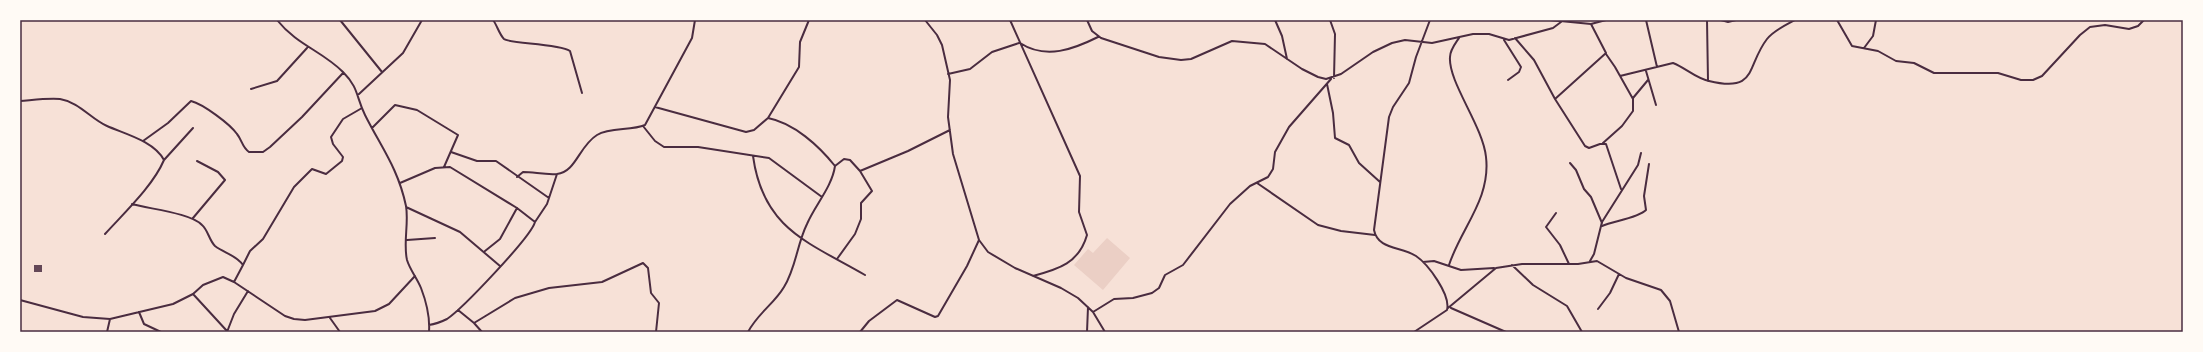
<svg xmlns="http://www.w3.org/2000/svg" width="2203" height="352" viewBox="0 0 2203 352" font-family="Cabin,sans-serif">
  <rect width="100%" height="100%" fill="#f7e1d7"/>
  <path fill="#ebcfc5" d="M 1107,238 L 1130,258 L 1103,290 L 1074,265 L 1088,249 L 1093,253 Z"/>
  <path fill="#644757" d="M 34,265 L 42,265 L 42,272 L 34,272 Z"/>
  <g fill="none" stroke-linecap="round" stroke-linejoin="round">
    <path stroke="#4a2c40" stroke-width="2" d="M 277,20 C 297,45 322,51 343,72 C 359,88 356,97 365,115 C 381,147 398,168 406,206 C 409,223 403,243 407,260 C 410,270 417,278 421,288 C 426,301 430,318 429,332
      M 340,20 L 382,72
      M 493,20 C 497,25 499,34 504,39 C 510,44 558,43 570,51 L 582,93
      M 925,20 L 937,35 L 942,45 L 950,80 L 948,117 L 953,154 L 979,240 L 988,252 L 1015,268 L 1061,288 L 1078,298 L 1093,312 L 1105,332
      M 1010,20 L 1080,176 L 1079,212 L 1087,235 C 1079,263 1059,269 1033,276
      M 1087,20 L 1092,31 L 1101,38 L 1159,57 L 1181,60 L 1191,59 L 1232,41 L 1265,44 L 1302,69 L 1318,77 L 1326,79 L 1341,74 L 1373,52 L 1392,43 L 1405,40 L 1432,43 L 1473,34 L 1489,34 L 1509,40 L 1553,28 L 1561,22
      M 1275,20 L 1282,36 L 1287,59
      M 1330,20 L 1335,34 L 1334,78
      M 1550,20 L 1591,24 L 1606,20
      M 1646,20 L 1657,67
      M 1707,20 L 1708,81
      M 1721,20 L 1728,22 L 1736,20
      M 1837,20 L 1852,46 L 1878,51 L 1896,61 L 1914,63 L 1934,73 L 1998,73 L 2021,80 L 2033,80 L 2042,76 L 2080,35 L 2090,27 L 2105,25 L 2129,29 L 2138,26 L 2144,20
      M 1515,38 L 1534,60 L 1555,99 L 1585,146 L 1589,148 L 1600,144 L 1606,144 L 1621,189
      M 1504,40 L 1521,67 L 1519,72 L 1508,80
      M 1020,43 C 1046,60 1074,49 1098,37
      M 1864,48 L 1873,36 L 1876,20
      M 1606,54 L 1615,67 L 1633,99
      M 1646,71 L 1656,105
      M 948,74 L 970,69 L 992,52 L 1019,43
      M 1620,76 L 1673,63 C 1686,68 1695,78 1709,81 C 1758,93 1746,66 1767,39 C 1774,30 1786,25 1795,20
      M 1327,84 L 1333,113 L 1335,138 L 1349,145 L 1359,163 L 1380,182
      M 251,89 L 277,81 L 307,48
      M 359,94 L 403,53 L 422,20
      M 1555,99 L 1606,53 L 1591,24
      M 20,101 C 33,100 47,98 60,99 C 79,102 91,119 107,126 C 125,134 154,141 164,160 C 153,186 124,213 105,234
      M 655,107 L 746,132 L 754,130 L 768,118 C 794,123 819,146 835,166 C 832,187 815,205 807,224 C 797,244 796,268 784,287 C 774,304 758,313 748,332
      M 768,118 L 799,67 L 800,42 L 809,20
      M 643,126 L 655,141 L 664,147 L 698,147 L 769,158 L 822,197
      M 372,128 L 395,105 L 417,110 L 458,135 L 444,167
      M 143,141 L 168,123 L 191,101 C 203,104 230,124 237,134 C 242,140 242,147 249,152 L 263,152 L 270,147 L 302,117 L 343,73
      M 1603,143 L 1622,126 L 1633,111 L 1633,98 L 1648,80
      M 451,152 L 477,161 L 496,161 L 549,198
      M 753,156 C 763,229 808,242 865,275
      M 164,160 L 193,128
      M 1570,163 L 1576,170 L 1584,189 L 1591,197 L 1602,223
      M 835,166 L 844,159 L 850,160 L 860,171 L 872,191 L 861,203 L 861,219 L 855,234 L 837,259
      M 860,171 L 908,151 L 950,130
      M 517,177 L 523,172 C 534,172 545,175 557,174 C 576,172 579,146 597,135 C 610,127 631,131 645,125 L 692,38 L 695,20
      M 400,183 L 435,168 L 450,167 L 517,208 L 535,222 C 531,237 462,309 447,319 C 441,322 436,324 429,325
      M 1257,183 L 1318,225 L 1341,231 L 1375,235
      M 132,204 C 149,209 191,213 202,225 C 208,230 209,240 215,246 C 224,253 236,255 243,265 L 234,282
      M 406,207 L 460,232 L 500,266
      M 1556,213 L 1546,227 L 1560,245 L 1569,264
      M 193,218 L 225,180 L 218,172 L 197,161
      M 535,222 L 547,204 L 557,174
      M 1602,226 C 1614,221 1638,218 1646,210 L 1644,196 L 1649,164
      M 407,240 L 435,238
      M 485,251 L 500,239 L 517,208
      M 1590,261 L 1594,254 L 1602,222 L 1638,165 L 1641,153
      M 1423,262 L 1434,261 L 1461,270 L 1494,268
      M 243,265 L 250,251 L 263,239 L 294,187 L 312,169 L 326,174 L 342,161 L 343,157 L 333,144 L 331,137 L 343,119 L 362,108
      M 1449,265 C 1461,228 1491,199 1486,157 C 1483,126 1448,82 1450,57 C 1450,50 1455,44 1459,38
      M 1512,265 L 1533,285 L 1567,306 L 1582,332
      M 193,294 L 227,331
      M 20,300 L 83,317 L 110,319 L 173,304 L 193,294 L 203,285 L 223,277 L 234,282 L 285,316 L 294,319 L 305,320 L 375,311 L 389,304 L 415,276
      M 1448,308 L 1496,268 L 1522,264 L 1578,264 L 1597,261 L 1626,278 L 1661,290 L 1670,301 L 1679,332
      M 1451,308 L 1506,332
      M 1598,309 L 1610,293 L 1619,274
      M 458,310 L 474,323 L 482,332
      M 139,312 L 144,324 L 161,332
      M 1093,312 L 1114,299 L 1133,298 L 1152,293 L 1159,288 L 1165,275 L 1183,265 L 1230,204 L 1250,186 L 1268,177 L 1273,169 L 1275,152 L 1289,127 L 1331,79
      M 330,318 L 340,332
      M 474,323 L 515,298 L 549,288 L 602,282 L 643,263 L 648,268 L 651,293 L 659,303 L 656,332
      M 107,332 L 110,319
      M 227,332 L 234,314 L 248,291
      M 860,332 L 869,321 L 897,300 L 935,317 L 938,316 L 967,266 L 979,240
      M 1087,332 L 1088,307
      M 1414,332 L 1447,310 C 1451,295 1428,264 1416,256 C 1401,246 1378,250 1374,230 L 1389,117 L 1393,107 L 1409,83 L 1416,57 L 1430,20"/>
  </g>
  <rect width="2203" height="352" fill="none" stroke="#fffaf5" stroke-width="42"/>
  <rect x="21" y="21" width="2161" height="310" fill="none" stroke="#4a2c40" stroke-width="1.5"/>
</svg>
